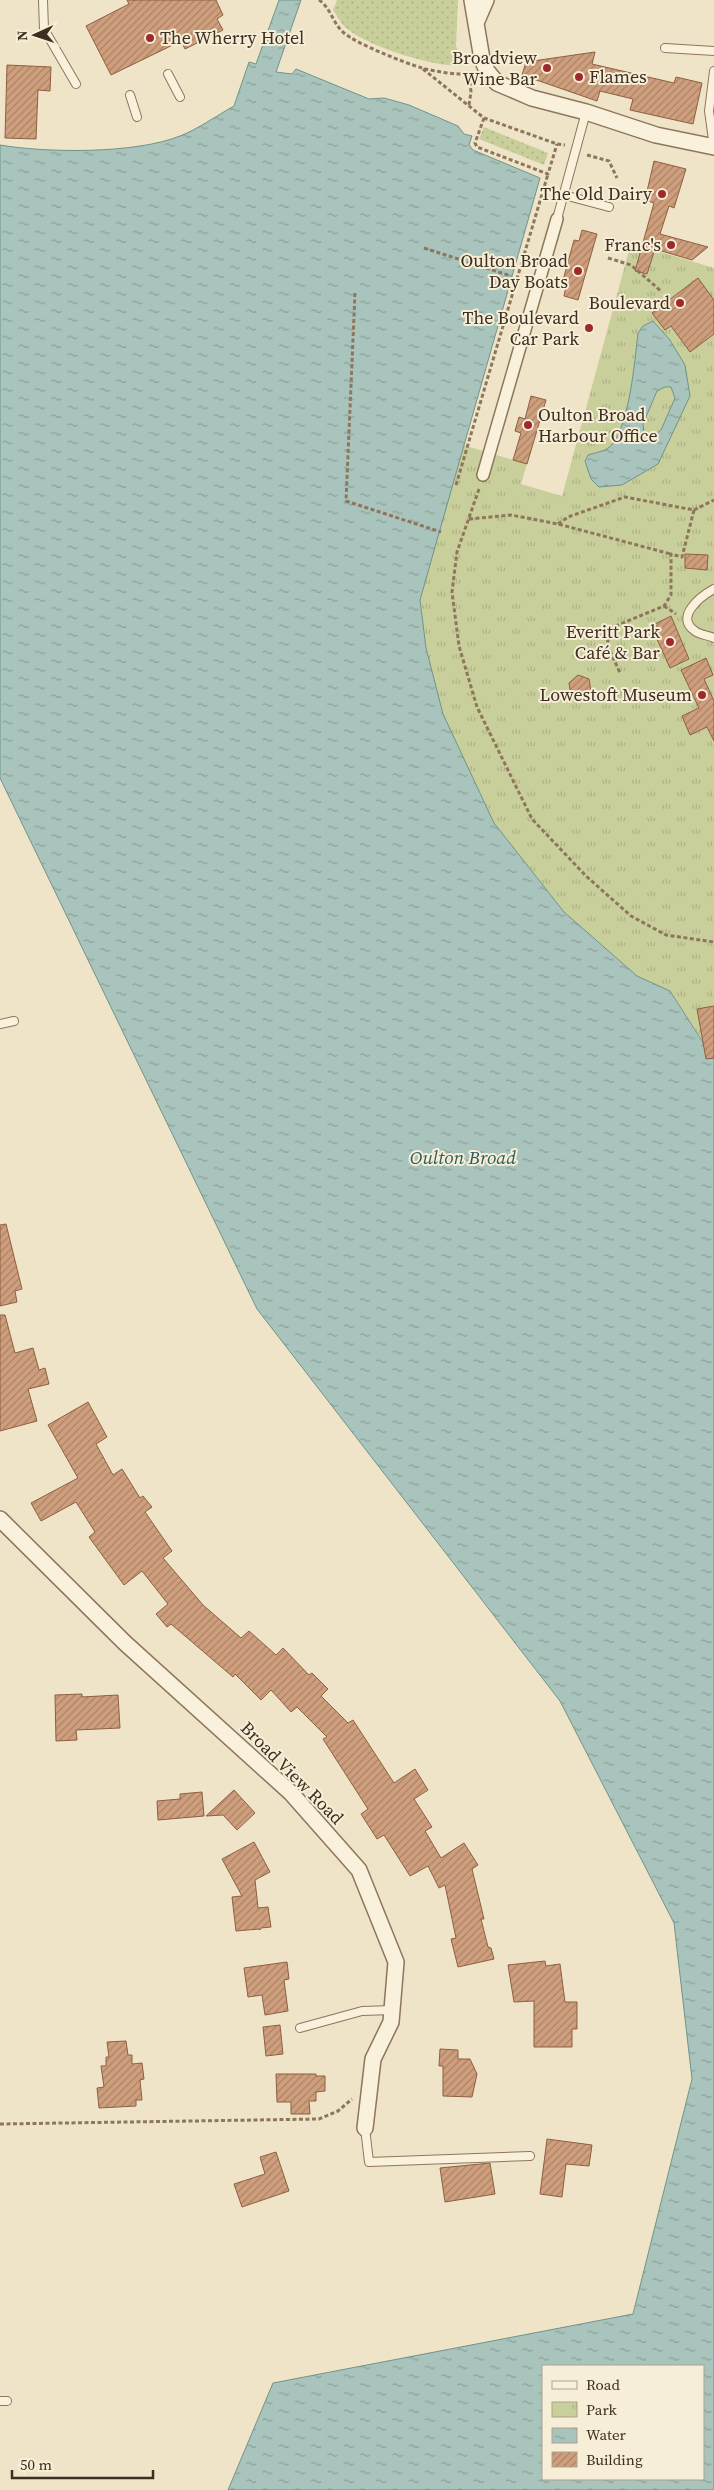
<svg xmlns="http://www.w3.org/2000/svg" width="714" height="2490" viewBox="0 0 714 2490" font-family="'Source Serif 4',serif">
  <defs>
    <pattern id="grass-dots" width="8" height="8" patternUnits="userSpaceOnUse" patternTransform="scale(1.25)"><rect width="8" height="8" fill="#c9cf9b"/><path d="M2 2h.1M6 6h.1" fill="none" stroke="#aeb285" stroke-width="1.8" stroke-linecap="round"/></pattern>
    <pattern id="park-tufts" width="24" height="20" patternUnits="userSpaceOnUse" patternTransform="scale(1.25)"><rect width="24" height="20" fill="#c9cf9b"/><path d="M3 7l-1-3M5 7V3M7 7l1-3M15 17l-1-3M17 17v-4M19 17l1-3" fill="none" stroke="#aeb285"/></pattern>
    <pattern id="water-ripples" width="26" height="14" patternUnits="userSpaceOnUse" patternTransform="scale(1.25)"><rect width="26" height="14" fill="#a9c4bc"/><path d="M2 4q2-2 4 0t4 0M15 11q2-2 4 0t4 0" fill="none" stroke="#8ba098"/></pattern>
    <pattern id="building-hatch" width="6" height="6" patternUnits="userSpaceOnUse" patternTransform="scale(1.25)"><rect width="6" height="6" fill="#cf9f7d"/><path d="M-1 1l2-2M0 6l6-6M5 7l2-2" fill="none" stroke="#a98266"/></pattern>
  </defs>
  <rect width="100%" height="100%" fill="#f0e4c8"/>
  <path fill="url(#grass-dots)" d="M 337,0 L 458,0 L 456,46 L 463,65 C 436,69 363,45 344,26 C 340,22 337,15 333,10 Z
    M 484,127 L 548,153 L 544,165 L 479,139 Z"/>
  <path fill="url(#park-tufts)" d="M 631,243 L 714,268 L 714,1050 L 709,1050 L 670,991 L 637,976 L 564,912 L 494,823 L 443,714 L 426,648 L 420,600 L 463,445 L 527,464 L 521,484 L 562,496 Z"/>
  <path fill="url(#water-ripples)" stroke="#6f938a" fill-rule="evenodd" d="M 279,0 L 301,0 L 276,72 L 292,74 L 296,69 L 369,99 L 384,98 L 409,105 L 458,126 L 464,134 L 472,136 L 469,145 L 473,150 L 540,178 L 420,600 L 426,648 L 443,714 L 494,823 L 564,912 L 637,976 L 670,991 L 708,1050 L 714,1050 L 714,2490 L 228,2490 L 273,2383 L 633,2314 L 692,2079 L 674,1923 L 560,1701 L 257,1309 L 0,778 L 0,145 C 47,153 135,154 180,136 C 198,129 216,116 234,106 L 249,62 L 256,64 ZM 543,2366 L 703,2366 L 703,2479 L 543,2479 Z
    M 653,321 L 670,340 L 685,365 L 690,396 L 658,464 L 622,485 L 599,487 L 591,479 L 585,461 L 588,455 C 594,453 601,452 607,449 C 629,435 635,358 638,333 L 643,326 ZM 665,387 L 671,387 L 675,398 L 661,430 L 652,437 L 644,433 L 643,424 L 657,391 Z"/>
  <path fill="url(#building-hatch)" stroke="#8d5f41" d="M 127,0 L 216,0 L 223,15 L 217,19 L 223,30 L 185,49 L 181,41 L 111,75 L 86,26 L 129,4 Z
    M 595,52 L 592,64 L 674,83 L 676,77 L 702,83 L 693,124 L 630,110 L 633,99 L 600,91 L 597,101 L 522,75 L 526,62 Z
    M 7,65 L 51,67 L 50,91 L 38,90 L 36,139 L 5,138 Z
    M 654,161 L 686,169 L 674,208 L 669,206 L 660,234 L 708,247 L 692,260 L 655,249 L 647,274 L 635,271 L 654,203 L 645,200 Z
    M 582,230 L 597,234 L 578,300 L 564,296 L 566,286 L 562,284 L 574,240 L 579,241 Z
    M 698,278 L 714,300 L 714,334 L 690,352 L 671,326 L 665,330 L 652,313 Z
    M 531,396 L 546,400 L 527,464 L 513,460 L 521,433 L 515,431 L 519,417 L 525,419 Z
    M 685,554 L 708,555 L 707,570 L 685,568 Z
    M 671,616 L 689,659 L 670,668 L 651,626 Z
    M 706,658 L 713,675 L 704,679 L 714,701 L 714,741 L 707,727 L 690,735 L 682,716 L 699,708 L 681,670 Z
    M 578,675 L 589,679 L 591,691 L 582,698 L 571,695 L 569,683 Z
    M 714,1006 L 714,1058 L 706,1059 L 697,1009 Z
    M 6,1224 L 22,1289 L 15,1291 L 17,1302 L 0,1306 L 0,1225 Z
    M 0,1315 L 5,1315 L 15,1353 L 33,1348 L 39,1370 L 45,1368 L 49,1384 L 28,1389 L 37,1421 L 0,1431 Z
    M 88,1402 L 107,1437 L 96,1444 L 113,1475 L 122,1469 L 140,1498 L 143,1496 L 152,1507 L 145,1512 L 172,1551 L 163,1558 L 203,1605 L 241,1638 L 249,1631 L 276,1655 L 283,1648 L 309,1675 L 312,1673 L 328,1689 L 321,1696 L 348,1723 L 353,1720 L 394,1783 L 415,1769 L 428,1790 L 414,1799 L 432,1827 L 425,1831 L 441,1858 L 464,1843 L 478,1865 L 472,1869 L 484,1919 L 481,1919 L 488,1947 L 491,1948 L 494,1959 L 458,1967 L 451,1939 L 456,1938 L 445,1885 L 439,1888 L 428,1866 L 410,1876 L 384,1835 L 377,1839 L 361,1814 L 368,1809 L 323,1739 L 327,1737 L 297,1707 L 291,1712 L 271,1690 L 261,1700 L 235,1674 L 233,1677 L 171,1624 L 167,1627 L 156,1614 L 168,1604 L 142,1571 L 124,1585 L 89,1537 L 95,1532 L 76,1502 L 41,1521 L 31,1503 L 78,1478 L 48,1425 Z
    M 82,1694 L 82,1697 L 118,1695 L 120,1728 L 76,1730 L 77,1740 L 56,1741 L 55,1695 Z
    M 234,1790 L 255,1813 L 237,1830 L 223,1815 L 206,1816 Z
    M 202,1792 L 204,1816 L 158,1820 L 157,1801 L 180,1799 L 180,1794 Z
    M 254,1842 L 270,1872 L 255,1880 L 258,1908 L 268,1907 L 271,1927 L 261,1928 L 260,1930 L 259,1929 L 236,1931 L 232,1897 L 242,1896 L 222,1859 Z
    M 545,1961 L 546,1966 L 560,1964 L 565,2002 L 577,2002 L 577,2029 L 572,2029 L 572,2047 L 534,2047 L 534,2001 L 514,2002 L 508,1965 Z
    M 287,1962 L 289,1979 L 284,1980 L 288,2011 L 265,2015 L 262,1995 L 248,1997 L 244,1968 Z
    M 280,2025 L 283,2054 L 266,2056 L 263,2027 Z
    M 126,2041 L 128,2055 L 132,2055 L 132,2064 L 142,2063 L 144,2079 L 140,2080 L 142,2100 L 136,2100 L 136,2106 L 99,2108 L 97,2088 L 104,2087 L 101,2066 L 106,2066 L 106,2057 L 109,2057 L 107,2042 Z
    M 440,2049 L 458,2050 L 458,2059 L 470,2059 L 477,2074 L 472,2097 L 443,2096 L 443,2066 L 439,2066 Z
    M 276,2074 L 316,2074 L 316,2076 L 325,2076 L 325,2091 L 316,2092 L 316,2101 L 309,2101 L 310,2114 L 291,2114 L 291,2102 L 277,2102 Z
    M 547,2139 L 592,2145 L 589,2166 L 566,2164 L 562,2197 L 540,2194 Z
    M 276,2152 L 289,2191 L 242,2207 L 234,2184 L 265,2174 L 260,2157 Z
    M 490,2163 L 495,2194 L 445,2202 L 440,2168 Z"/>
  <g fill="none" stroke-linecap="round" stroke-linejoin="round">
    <g stroke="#8d765c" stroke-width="10">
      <path id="service" d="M 43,0 L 44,29 L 76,84
        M 665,48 L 714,51
        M 168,74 L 180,97
        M 130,95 L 137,117
        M 714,147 L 709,111 L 714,71
        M 564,195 L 609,207
        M 557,219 L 586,112
        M 714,589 C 701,596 674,617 695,631 C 700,635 708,635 714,638
        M 0,1024 L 14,1021
        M 300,2028 L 362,2011 L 393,2010
        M 365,2128 L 369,2162 L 530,2156
        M 0,2401 L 7,2401"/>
    </g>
    <g stroke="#8d765c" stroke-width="14">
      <path id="pedestrian" d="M 483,475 L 557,219"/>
    </g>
    <g stroke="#8d765c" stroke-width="18">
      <path id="minor" d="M 472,0 L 482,59 L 487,71 L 497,83 L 532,98 L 586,112 L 656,135 L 714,147
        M 476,23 L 486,0
        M 0,1519 L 125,1643 L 291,1793 L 359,1870 L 396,1962 L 391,2022 L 373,2059 L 365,2128"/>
    </g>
    <path stroke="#8d765c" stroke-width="3" stroke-dasharray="4 2.5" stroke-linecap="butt" d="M 319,0 C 331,8 333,24 344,33 C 357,44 405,63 422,68 C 437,72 457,75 472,74
      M 423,69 L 484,118 L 557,144 L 565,145
      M 469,105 L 471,92 L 469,74
      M 484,118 L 475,143 L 477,147 L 548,174 L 557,144
      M 587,155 L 609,161 L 617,178
      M 424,248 L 511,276
      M 608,258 L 631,265 L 662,292
      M 355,293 L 346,501 L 441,532
      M 456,485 L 548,174
      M 479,489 L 457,552 L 452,592 L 459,646 L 477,707 L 532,819 L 586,876 L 631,916 L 666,935 L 714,942
      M 694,510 L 714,500
      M 469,519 L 511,515 L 558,524 L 671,554
      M 558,524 L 568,517 L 625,497 L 694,510 L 682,557 L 671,554 L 671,595 L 664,606 L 611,628 L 607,644 L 620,673
      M 664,606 L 676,614
      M 0,2124 L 319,2119 L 338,2111 L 352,2099"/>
    <use href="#service" stroke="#faf1dc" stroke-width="8"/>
    <use href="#pedestrian" stroke="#faf1dc" stroke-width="11"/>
    <use href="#minor" stroke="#faf1dc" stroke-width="15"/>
  </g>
  <g fill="#9e2a2b" stroke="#f7eed8" stroke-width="2">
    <circle cx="150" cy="38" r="5"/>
    <circle cx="547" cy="68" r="5"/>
    <circle cx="579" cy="77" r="5"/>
    <circle cx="662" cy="194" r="5"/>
    <circle cx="671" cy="245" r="5"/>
    <circle cx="578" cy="271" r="5"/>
    <circle cx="680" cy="303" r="5"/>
    <circle cx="589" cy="328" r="5"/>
    <circle cx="528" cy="425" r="5"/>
    <circle cx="670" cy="642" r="5"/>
    <circle cx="702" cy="695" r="5"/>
  </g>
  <g text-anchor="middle" stroke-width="4" stroke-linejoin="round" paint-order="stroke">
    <g font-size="18" fill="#3d2e20" stroke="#f7eed8" text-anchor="end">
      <text x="160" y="44" text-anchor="start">The Wherry Hotel</text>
      <text x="537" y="64">Broadview<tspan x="537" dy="21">Wine Bar</tspan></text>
      <text x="589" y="83" text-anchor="start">Flames</text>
      <text x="652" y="200">The Old Dairy</text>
      <text x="661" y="251">Franc's</text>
      <text x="568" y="267">Oulton Broad<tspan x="568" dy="21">Day Boats</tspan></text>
      <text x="670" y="309">Boulevard</text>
      <text x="579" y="324">The Boulevard<tspan x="579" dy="21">Car Park</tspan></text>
      <text x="538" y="421" text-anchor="start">Oulton Broad<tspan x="538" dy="21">Harbour Office</tspan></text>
      <text x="660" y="638">Everitt Park<tspan x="660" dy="21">Café &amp; Bar</tspan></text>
      <text x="692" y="701">Lowestoft Museum</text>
    </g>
    <g font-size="18" fill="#3d2e20" stroke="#f7eed8">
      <text transform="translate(292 1773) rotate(45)" y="6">Broad View Road</text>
    </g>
    <g font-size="19" font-style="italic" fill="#2f5d5a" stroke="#f7eed8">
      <text x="463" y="1164">Oulton Broad</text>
    </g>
  </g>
  <rect x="542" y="2365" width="162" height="115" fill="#f7eed8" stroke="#ada18e"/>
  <rect x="552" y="2381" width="25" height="8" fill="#faf1dc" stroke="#ada18e"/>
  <text x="586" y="2390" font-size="15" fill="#3d2e20">Road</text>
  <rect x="552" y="2402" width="25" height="15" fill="url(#park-tufts)" stroke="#ada18e"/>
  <text x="586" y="2415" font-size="15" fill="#3d2e20">Park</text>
  <rect x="552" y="2428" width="25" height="15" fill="url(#water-ripples)" stroke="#ada18e"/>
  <text x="586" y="2440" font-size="15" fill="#3d2e20">Water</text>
  <rect x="552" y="2452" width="25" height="15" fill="url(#building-hatch)" stroke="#ada18e"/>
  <text x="586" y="2465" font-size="15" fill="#3d2e20">Building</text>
  <g transform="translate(35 35) rotate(267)" stroke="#f7eed8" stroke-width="4" paint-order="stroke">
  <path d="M0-4L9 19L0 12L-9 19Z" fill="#3d2e20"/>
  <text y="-8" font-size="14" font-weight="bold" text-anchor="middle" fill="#3d2e20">N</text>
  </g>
  <path d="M12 2470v8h141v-8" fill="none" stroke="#3d2e20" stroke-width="2.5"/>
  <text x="20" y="2470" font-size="15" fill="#3d2e20" stroke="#f7eed8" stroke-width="4" paint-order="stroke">50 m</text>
</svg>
